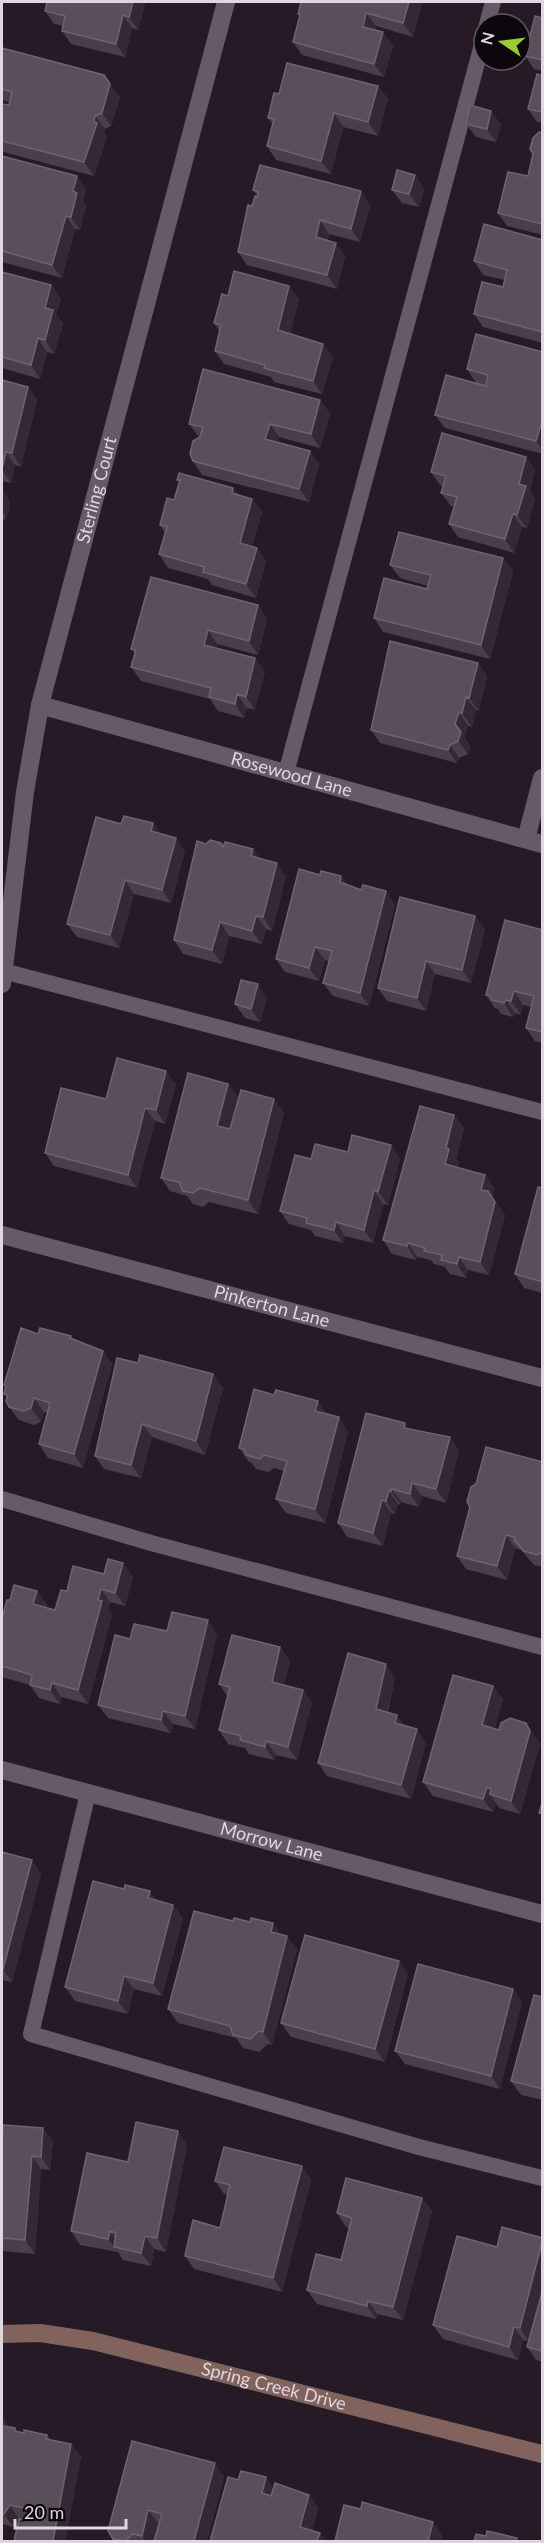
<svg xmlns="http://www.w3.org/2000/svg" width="544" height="2543" viewBox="0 0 544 2543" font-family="Lato,sans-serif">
  <rect width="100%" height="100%" fill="#251a26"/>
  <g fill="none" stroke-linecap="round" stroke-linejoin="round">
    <path stroke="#665a68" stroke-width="16" d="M 487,24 L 493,2
      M 286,773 L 484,37
      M 3,971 L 542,1112
      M 2,1499 L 151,1543 L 542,1647
      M 88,1793 L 31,2034 L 419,2147 L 542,2178"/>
    <g stroke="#665a68" stroke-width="18">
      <path id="s1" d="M 40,705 L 542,844"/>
      <path d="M 526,839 L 542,778"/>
      <path id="s2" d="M 2,984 L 25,792 L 40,705 L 226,2"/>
      <path id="s3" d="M 2,1235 L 542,1378"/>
      <path id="s4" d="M 2,1770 L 542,1914"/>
    </g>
    <path stroke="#82625c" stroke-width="18" id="s5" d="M 2,2334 L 40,2333 L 93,2341 L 542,2454"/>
  </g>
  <path fill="#493e4a" d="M 422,2 L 413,37 L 376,26 L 375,30 L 393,45 L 384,77 L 302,55 L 293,42 L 300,17 L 298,14 Z
    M 145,4 L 138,30 L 132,28 L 125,57 L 71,44 L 62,31 L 63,26 L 54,24 L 45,11 Z
    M 543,18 L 543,71 L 534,69 L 525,56 Z
    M 2,50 L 120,97 L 111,126 L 105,129 L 104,132 L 107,136 L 94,176 L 3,152 L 2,151 L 2,106 L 9,105 L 9,102 L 2,100 Z
    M 543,76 L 543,123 L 537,122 L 528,109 Z
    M 378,86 L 388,99 L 378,136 L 343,127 L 331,174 L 276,160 L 267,146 L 273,125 L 268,118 L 279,94 Z
    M 466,124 L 501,124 L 496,142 L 476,137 Z
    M 543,133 L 543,235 L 507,226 L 498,213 L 528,176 Z
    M 2,156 L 86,189 L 83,202 L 86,206 L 80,230 L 75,229 L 62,278 L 2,262 Z
    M 415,175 L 424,189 L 419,207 L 402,203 L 392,190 Z
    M 253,190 L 370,205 L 360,242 L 329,234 L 328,240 L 345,256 L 337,289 L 247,265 L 238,252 L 252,206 L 257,197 L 257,195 Z
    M 543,240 L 543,343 L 483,327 L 474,314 L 503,287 L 504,280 L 483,275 L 474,261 Z
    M 2,272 L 51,285 L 61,299 L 56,314 L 63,324 L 54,354 L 47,352 L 40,379 L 2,368 Z
    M 228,296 L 299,299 L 290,334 L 333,357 L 322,394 L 274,382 L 271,377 L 224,364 L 215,351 L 219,331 L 214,323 Z
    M 543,352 L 543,454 L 445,428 L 435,415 L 486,386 L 476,383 L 467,369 Z
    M 2,380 L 28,387 L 37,400 L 21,467 L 15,465 L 11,483 L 2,481 Z
    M 330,413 L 320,448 L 279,437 L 278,442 L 310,451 L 319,464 L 309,502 L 202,475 L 193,461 L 199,437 L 189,424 Z
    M 526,457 L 535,470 L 530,491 L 535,499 L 527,528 L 522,527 L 514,553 L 458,537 L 449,524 L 454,507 L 451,506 L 441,493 L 443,486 L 440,485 L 431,472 Z
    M 177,480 L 233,488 L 239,495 L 252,499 L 262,512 L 252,546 L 257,548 L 266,561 L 256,598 L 212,585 L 208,579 L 168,568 L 159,554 L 165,533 L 160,525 L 174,500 L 179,482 Z
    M 2,489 L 8,498 L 10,508 L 6,518 L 2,522 Z
    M 503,558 L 513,572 L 490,659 L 383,632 L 374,618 L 427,589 L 428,586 L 400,578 L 390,565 Z
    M 258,605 L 267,619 L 258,655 L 217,644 L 216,648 L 265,671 L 255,710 L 247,708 L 244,718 L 218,711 L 210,699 L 141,681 L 131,667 L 135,654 L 131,649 Z
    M 478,663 L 487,676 L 479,711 L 476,710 L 472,727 L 468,726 L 464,737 L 470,746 L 468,754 L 459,758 L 457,763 L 380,743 L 371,730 Z
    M 153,823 L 160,833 L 185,851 L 171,903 L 134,894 L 119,948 L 77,937 L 67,924 L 121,824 Z
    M 223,847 L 253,849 L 259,858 L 286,876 L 272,931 L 266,929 L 262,944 L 229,936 L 222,964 L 183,954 L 174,940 Z
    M 320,875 L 341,876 L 347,884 L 361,890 L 386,891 L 395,905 L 369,1006 L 333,996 L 323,983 L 329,961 L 325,960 L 319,981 L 285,972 L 276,959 Z
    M 485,929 L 471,983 L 435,974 L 426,1011 L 387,1001 L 378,988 Z
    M 543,930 L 543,1043 L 535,1041 L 526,1028 L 532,1007 L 523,1005 L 521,1015 L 515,1013 L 513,1017 L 501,1014 L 498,1009 L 495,1008 L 486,995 Z
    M 267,998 L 260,1022 L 245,1018 L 235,1004 Z
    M 176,1084 L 165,1124 L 155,1121 L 137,1188 L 54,1166 L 45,1153 L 106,1099 Z
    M 228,1084 L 238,1097 L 229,1129 L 284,1112 L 258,1214 L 209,1202 L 203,1207 L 193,1204 L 187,1196 L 170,1191 L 161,1178 Z
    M 454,1115 L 464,1128 L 456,1159 L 459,1162 L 457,1167 L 485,1175 L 494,1188 L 492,1197 L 505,1215 L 489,1275 L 468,1270 L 466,1278 L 450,1274 L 445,1267 L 434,1264 L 431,1260 L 417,1257 L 416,1260 L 392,1254 L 383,1240 Z
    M 391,1145 L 400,1159 L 388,1205 L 383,1204 L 373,1243 L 345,1236 L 343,1243 L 315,1236 L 311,1230 L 289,1224 L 280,1211 L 311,1159 Z
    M 543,1188 L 543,1293 L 524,1288 L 515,1274 Z
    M 38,1334 L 71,1336 L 73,1339 L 103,1351 L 112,1364 L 83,1468 L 48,1458 L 39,1444 L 48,1413 L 44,1412 L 41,1422 L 34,1425 L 19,1420 L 9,1407 L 7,1398 L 4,1394 L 6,1387 L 4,1385 Z
    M 117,1358 L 223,1388 L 205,1455 L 152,1437 L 141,1478 L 104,1469 L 95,1456 Z
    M 327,1414 L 348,1431 L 325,1523 L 286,1513 L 276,1499 L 284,1471 L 274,1468 L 269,1472 L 256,1469 L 251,1462 L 249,1462 L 239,1448 Z
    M 410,1429 L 459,1450 L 446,1503 L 422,1496 L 419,1507 L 401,1502 L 401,1505 L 398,1504 L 395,1514 L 391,1513 L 383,1546 L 347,1537 L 338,1523 Z
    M 543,1462 L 543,1567 L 534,1565 L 521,1550 L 515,1548 L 507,1580 L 466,1569 L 457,1556 Z
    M 123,1563 L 133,1577 L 125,1606 L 110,1602 L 108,1610 L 112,1615 L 88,1704 L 61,1697 L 60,1704 L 39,1698 L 30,1685 L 2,1677 L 2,1618 L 10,1600 L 37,1591 L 47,1605 L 46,1608 L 55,1610 L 67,1591 L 104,1574 Z
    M 167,1631 L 217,1634 L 195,1729 L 173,1724 L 170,1733 L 108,1718 L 98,1705 L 130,1639 Z
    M 280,1647 L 290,1661 L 284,1685 L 303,1690 L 312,1703 L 297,1760 L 276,1755 L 274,1760 L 249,1754 L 245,1748 L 228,1744 L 219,1730 L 228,1697 L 219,1684 Z
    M 395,1677 L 388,1712 L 426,1743 L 411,1799 L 327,1776 L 318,1763 Z
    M 503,1699 L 494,1729 L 499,1730 L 526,1723 L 540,1744 L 520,1814 L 499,1808 L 496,1803 L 493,1812 L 433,1796 L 423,1782 Z
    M 2,1852 L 32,1860 L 41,1874 L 12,1982 L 2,1980 Z
    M 157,1900 L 183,1918 L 162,1996 L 134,1989 L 128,2014 L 75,2001 L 65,1987 Z
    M 280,1934 L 297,1949 L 272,2045 L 268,2044 L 259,2052 L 243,2048 L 236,2038 L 178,2023 L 168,2009 Z
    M 408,1974 L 385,2062 L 291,2037 L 281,2023 Z
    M 513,1989 L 522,2002 L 500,2089 L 405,2064 L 395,2051 Z
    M 543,1997 L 543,2100 L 521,2095 L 511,2081 Z
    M 53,2141 L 50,2170 L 41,2169 L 35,2254 L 2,2251 L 2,2144 Z
    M 187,2145 L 166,2252 L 154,2249 L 151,2266 L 123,2260 L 118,2252 L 80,2245 L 71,2231 Z
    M 302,2166 L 311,2180 L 282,2292 L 194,2269 L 185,2256 L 220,2228 L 228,2195 L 224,2194 L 215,2181 Z
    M 422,2198 L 432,2211 L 403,2320 L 377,2314 L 376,2319 L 317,2304 L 307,2290 L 341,2260 L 350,2228 L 346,2227 L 337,2213 Z
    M 543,2238 L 543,2362 L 536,2360 L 527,2347 L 528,2341 L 523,2340 L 518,2360 L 443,2339 L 433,2325 L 497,2247 Z
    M 2,2417 L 9,2427 L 18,2432 L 24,2433 L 47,2435 L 50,2439 L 71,2444 L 81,2457 L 65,2541 L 19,2519 L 13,2527 L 2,2524 Z
    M 132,2441 L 224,2476 L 207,2541 L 154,2541 L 159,2524 L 158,2523 L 153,2541 L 114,2541 L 108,2531 Z"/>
  <path fill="#342835" d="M 133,2 L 143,2 L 145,4 L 138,30 L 129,17 Z
    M 409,2 L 422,2 L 413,37 L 403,23 Z
    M 366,13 L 376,26 L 372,40 L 363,27 Z
    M 123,15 L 132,28 L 125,57 L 116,44 Z
    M 383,32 L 393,45 L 384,77 L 374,64 Z
    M 104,75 L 120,97 L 111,126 L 102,113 Z
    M 378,86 L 388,99 L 378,136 L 368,122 Z
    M 491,111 L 501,124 L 496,142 L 487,129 Z
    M 334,113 L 343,127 L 331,174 L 321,161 Z
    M 95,116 L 105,129 L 104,132 L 107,136 L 94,176 L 84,162 Z
    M 415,175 L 424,189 L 419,207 L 409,194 Z
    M 77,176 L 86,189 L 83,202 L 86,206 L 80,230 L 71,217 L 73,191 Z
    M 361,191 L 370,205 L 360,242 L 351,229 Z
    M 66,216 L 75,229 L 62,278 L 52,265 Z
    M 320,220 L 329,234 L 325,250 L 316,237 Z
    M 336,243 L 345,256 L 337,289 L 327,275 Z
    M 51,285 L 61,299 L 56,314 L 63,324 L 54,354 L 45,340 L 45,308 Z
    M 289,286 L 299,299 L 287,344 L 278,330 Z
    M 38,338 L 47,352 L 40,379 L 31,365 Z
    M 323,344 L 333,357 L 322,394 L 313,381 Z
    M 28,387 L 37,400 L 21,467 L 12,453 Z
    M 320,400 L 330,413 L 320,448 L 311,434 Z
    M 543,418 L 543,450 L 536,441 Z
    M 270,424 L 279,437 L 275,453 L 265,439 Z
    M 310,451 L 319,464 L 309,502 L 299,489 Z
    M 6,452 L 15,465 L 11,483 L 2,470 Z
    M 526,457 L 535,470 L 530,491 L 535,499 L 527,528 L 517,515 L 519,484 Z
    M 233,488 L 243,501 L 232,493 Z
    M 2,489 L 8,498 L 10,508 L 6,518 L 2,511 Z
    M 252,499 L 262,512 L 249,556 L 240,543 Z
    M 513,514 L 522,527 L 514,553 L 505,539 Z
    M 257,548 L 266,561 L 256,598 L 246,584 Z
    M 503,558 L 513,572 L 490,659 L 481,645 Z
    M 258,605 L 267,619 L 258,655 L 249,641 Z
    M 208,630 L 217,644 L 214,658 L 204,645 Z
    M 255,658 L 265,671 L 255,710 L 246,697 Z
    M 478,663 L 487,676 L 479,711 L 469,698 Z
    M 237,694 L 247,708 L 244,718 L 235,704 Z
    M 466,697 L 476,710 L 472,727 L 462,713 Z
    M 459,712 L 468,726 L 464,738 L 470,746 L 468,754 L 458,741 L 455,724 Z
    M 450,745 L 459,758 L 457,763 L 448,750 Z
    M 153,823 L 162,837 L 151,831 Z
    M 176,838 L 185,851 L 171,903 L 162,890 Z
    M 253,849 L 262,863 L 251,856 Z
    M 277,863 L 286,876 L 272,931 L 263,917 Z
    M 341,876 L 351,890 L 340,882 Z
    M 125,880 L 134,894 L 119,948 L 110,935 Z
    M 386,891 L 395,905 L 369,1006 L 360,993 Z
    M 256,916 L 266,929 L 262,944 L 252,931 Z
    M 475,916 L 485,929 L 471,983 L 462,970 Z
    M 220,922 L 229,936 L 222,964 L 212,950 Z
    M 315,947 L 325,960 L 319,981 L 309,968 Z
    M 426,961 L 435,974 L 426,1011 L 417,998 Z
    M 258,984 L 267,998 L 260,1022 L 251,1009 Z
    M 514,991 L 523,1005 L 521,1015 L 511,1001 Z
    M 506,1000 L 515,1013 L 513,1017 L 504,1003 Z
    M 166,1071 L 176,1084 L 165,1124 L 156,1110 Z
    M 228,1084 L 238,1097 L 227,1139 L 217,1126 Z
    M 274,1099 L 284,1112 L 258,1214 L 248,1200 Z
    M 145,1108 L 155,1121 L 137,1188 L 128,1175 Z
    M 454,1115 L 464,1128 L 456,1159 L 459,1162 L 455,1178 L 445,1164 L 446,1148 Z
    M 391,1145 L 400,1159 L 388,1205 L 378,1192 Z
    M 485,1175 L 494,1188 L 490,1203 L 481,1190 Z
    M 374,1190 L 383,1204 L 373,1243 L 364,1230 Z
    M 495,1202 L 505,1215 L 489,1275 L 480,1262 Z
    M 336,1222 L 345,1236 L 343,1243 L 334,1230 Z
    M 408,1243 L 417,1257 L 416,1260 L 407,1246 Z
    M 459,1257 L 468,1270 L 466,1278 L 457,1264 Z
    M 103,1351 L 112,1364 L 83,1468 L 74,1454 Z
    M 213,1374 L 223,1388 L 205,1455 L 196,1441 Z
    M 34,1398 L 44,1412 L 41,1422 L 31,1408 Z
    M 318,1401 L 327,1414 L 315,1411 Z
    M 339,1417 L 348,1431 L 325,1523 L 315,1509 Z
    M 405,1423 L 415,1436 L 404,1428 Z
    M 142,1424 L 152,1437 L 141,1478 L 131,1465 Z
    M 450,1437 L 459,1450 L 446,1503 L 436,1489 Z
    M 412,1483 L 422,1496 L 419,1507 L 410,1494 Z
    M 392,1489 L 401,1502 L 401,1505 L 391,1491 Z
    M 389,1491 L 398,1504 L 395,1514 L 386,1501 Z
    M 382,1500 L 391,1513 L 383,1546 L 373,1533 Z
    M 506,1535 L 515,1548 L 507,1580 L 497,1566 Z
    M 123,1563 L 133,1577 L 125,1606 L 115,1593 Z
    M 101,1589 L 110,1602 L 108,1610 L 112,1615 L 88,1704 L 78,1690 Z
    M 37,1591 L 47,1605 L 43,1618 L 33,1604 Z
    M 208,1620 L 217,1634 L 195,1729 L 185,1716 Z
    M 280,1647 L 290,1661 L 281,1696 L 272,1682 Z
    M 386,1664 L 395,1677 L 385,1722 L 376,1709 Z
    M 52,1683 L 61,1697 L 60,1704 L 50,1690 Z
    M 493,1686 L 503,1699 L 492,1739 L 482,1725 Z
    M 303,1690 L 312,1703 L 297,1760 L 288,1747 Z
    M 163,1711 L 173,1724 L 170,1733 L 161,1720 Z
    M 397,1715 L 407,1728 L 395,1723 Z
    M 526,1723 L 540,1744 L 520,1814 L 511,1801 Z
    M 417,1729 L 426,1743 L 411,1799 L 401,1785 Z
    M 266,1741 L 276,1755 L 274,1760 L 265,1747 Z
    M 487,1787 L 493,1795 L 490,1794 L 496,1803 L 493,1812 L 483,1799 Z
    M 32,1860 L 41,1874 L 12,1982 L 3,1969 Z
    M 150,1891 L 159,1904 L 148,1898 Z
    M 173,1905 L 183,1918 L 162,1996 L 153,1983 Z
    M 273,1923 L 282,1936 L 271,1932 Z
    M 287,1936 L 297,1949 L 272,2045 L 263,2032 Z
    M 399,1961 L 408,1974 L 385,2062 L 375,2049 Z
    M 124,1976 L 134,1989 L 128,2014 L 118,2001 Z
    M 513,1989 L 522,2002 L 500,2089 L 491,2076 Z
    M 43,2128 L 53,2141 L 50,2170 L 41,2157 Z
    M 178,2131 L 187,2145 L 166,2252 L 157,2238 Z
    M 32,2156 L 41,2169 L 35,2254 L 25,2240 Z
    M 302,2166 L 311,2180 L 282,2292 L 273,2278 Z
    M 422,2198 L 432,2211 L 403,2320 L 393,2307 Z
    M 110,2231 L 119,2245 L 114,2247 L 108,2239 Z
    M 145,2236 L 154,2249 L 151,2266 L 141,2253 Z
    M 543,2240 L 543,2290 L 529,2342 L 520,2328 Z
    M 368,2301 L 377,2314 L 376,2319 L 367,2306 Z
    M 514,2327 L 523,2340 L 518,2360 L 509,2347 Z
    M 2,2417 L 11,2430 L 2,2428 Z
    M 71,2444 L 81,2457 L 65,2541 L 53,2541 Z
    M 215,2463 L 224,2476 L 207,2541 L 194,2541 Z
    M 266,2477 L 275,2491 L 271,2506 L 262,2493 Z
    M 309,2495 L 319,2508 L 309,2541 L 300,2527 Z
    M 10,2505 L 19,2519 L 13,2527 L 4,2514 Z
    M 148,2510 L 158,2523 L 153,2541 L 145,2541 L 142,2536 Z
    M 433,2522 L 443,2536 L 441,2541 L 428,2541 Z
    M 320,2533 L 326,2541 L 317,2541 Z"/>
  <path fill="#594e5a" stroke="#6e646f" stroke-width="1.5" d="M 47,2 L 133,2 L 129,17 L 123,15 L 116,44 L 62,31 L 65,16 L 45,11 Z
    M 301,2 L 409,2 L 403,23 L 366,13 L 363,27 L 383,32 L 374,64 L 293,42 L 300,15 L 298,14 Z
    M 535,16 L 543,18 L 543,60 L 525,56 Z
    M 2,48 L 104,75 L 110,84 L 102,113 L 95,116 L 94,122 L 97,123 L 84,162 L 2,141 L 2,104 L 9,105 L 12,92 L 2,89 Z
    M 287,63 L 378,86 L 368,122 L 334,113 L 321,161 L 267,146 L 274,119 L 268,118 L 274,93 L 279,94 Z
    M 537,74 L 543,76 L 543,112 L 528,109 Z
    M 470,105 L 491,111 L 487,129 L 466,124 Z
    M 539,132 L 543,133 L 543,224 L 498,213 L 508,172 L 528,176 L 533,154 L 530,149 L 533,138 Z
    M 2,156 L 77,176 L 73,191 L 77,193 L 71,217 L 66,216 L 52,265 L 2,251 Z
    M 260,165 L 361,191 L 351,229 L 320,220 L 316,237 L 336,243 L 327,275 L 238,252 L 248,205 L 252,206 L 255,196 L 257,197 L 258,192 L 253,190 Z
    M 397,170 L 415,175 L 409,194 L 392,190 Z
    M 484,224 L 543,240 L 543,332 L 474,314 L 482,282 L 503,287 L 507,270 L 474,261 Z
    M 234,271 L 289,286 L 278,330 L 323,344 L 313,381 L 264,368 L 265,365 L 215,351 L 221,325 L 214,323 L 222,294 L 228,296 Z
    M 2,272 L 51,285 L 45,308 L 53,310 L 45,340 L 38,338 L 31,365 L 2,357 Z
    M 476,334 L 543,352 L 543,418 L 536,441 L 435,415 L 446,375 L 486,386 L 488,375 L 467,369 Z
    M 203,369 L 320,400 L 311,434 L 270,424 L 265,439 L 310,451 L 299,489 L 193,461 L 190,454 L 193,441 L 200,437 L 203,427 L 189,424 Z
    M 2,380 L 28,387 L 12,453 L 6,452 L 2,469 Z
    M 442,433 L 526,457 L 519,484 L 526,486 L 517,515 L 513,514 L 505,539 L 449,524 L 457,497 L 441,493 L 446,476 L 431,472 Z
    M 179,473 L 233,488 L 232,493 L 252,499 L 240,543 L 257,548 L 246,584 L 203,572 L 204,567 L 159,554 L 167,527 L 160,525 L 167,498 L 174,500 L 180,480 L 177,480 Z
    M 399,532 L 503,558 L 481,645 L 374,618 L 384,578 L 427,589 L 431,575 L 390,565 Z
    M 151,577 L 258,605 L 249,641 L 208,630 L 204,645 L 255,658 L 246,697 L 237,694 L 235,704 L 209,697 L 211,688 L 131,667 L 136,650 L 131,649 Z
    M 390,641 L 478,663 L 469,698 L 466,697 L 462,713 L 459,712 L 455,724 L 461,732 L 458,741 L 450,745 L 448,750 L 371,730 Z
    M 124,816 L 153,823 L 151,831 L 176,838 L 162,890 L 125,880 L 110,935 L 67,924 L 96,817 L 121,824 Z
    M 210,840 L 221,843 L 223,847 L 225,842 L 253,849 L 251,856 L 277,863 L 263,917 L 256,916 L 252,931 L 220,922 L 212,950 L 174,940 L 197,841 L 206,844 Z
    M 299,869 L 320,875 L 321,871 L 341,876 L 340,882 L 361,890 L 363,885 L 386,891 L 360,993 L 323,983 L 332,951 L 315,947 L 309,968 L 276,959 Z
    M 400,897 L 475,916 L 462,970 L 426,961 L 417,998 L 378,988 Z
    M 505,920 L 543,930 L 543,1032 L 526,1028 L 534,996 L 514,991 L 511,1001 L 506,1000 L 504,1003 L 492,1000 L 490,996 L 486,995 Z
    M 241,980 L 258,984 L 251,1009 L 235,1004 Z
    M 117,1058 L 166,1071 L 156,1110 L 145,1108 L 128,1175 L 45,1153 L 61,1088 L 106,1099 Z
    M 188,1073 L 228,1084 L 217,1126 L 230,1129 L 241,1090 L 274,1099 L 248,1200 L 200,1188 L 193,1193 L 183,1191 L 179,1182 L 161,1178 Z
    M 420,1106 L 454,1115 L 446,1148 L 449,1149 L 445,1164 L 485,1175 L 481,1190 L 488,1191 L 495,1202 L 480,1262 L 459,1257 L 457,1264 L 441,1260 L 442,1255 L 424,1251 L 425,1248 L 408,1243 L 407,1246 L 383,1240 Z
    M 352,1135 L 391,1145 L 378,1192 L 374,1190 L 364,1230 L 336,1222 L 334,1230 L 306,1223 L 307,1218 L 280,1211 L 295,1155 L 311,1159 L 315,1144 L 348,1152 Z
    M 538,1187 L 543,1188 L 543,1282 L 515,1274 Z
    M 21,1328 L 38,1334 L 40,1328 L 71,1336 L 70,1338 L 103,1351 L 74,1454 L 39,1444 L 50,1403 L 34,1398 L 31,1408 L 24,1411 L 9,1407 L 6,1401 L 8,1395 L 4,1394 L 6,1386 L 4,1385 Z
    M 140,1355 L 213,1374 L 196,1441 L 142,1424 L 131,1465 L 95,1456 L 117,1358 L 138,1363 Z
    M 254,1389 L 274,1395 L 276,1390 L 318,1401 L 315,1411 L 339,1417 L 315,1509 L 276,1499 L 287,1461 L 264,1455 L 260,1459 L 246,1455 L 244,1449 L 239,1448 Z
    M 366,1413 L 405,1423 L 404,1428 L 450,1437 L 436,1489 L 412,1483 L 410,1494 L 392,1489 L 391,1491 L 389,1491 L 386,1501 L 382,1500 L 373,1533 L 338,1523 Z
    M 486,1447 L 543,1462 L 543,1551 L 537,1555 L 524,1551 L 514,1540 L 515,1537 L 506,1535 L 497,1566 L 457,1556 L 470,1507 L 467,1502 L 471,1487 L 476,1484 Z
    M 108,1559 L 123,1563 L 115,1593 L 101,1589 L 98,1600 L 102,1601 L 78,1690 L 52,1683 L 50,1690 L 30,1685 L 32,1675 L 2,1666 L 2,1618 L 7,1600 L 10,1600 L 14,1585 L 37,1591 L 33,1604 L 55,1610 L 61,1590 L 67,1591 L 73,1566 L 104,1574 Z
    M 172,1612 L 208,1620 L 185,1716 L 163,1711 L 161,1720 L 98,1705 L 115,1635 L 130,1639 L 134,1624 L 167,1631 Z
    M 232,1635 L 280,1647 L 272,1682 L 303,1690 L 288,1747 L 266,1741 L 265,1747 L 240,1740 L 241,1736 L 219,1730 L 230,1687 L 219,1684 Z
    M 348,1653 L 386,1664 L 376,1709 L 397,1715 L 395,1723 L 417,1729 L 401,1785 L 318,1763 Z
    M 453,1675 L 493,1686 L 482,1725 L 499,1730 L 501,1723 L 510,1718 L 526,1723 L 530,1731 L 511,1801 L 490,1794 L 491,1789 L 487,1787 L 483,1799 L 423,1782 Z
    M 543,1800 L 543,1814 L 539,1813 Z
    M 2,1852 L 32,1860 L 3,1969 L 2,1969 Z
    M 93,1881 L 124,1889 L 125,1885 L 150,1891 L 148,1898 L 173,1905 L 153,1983 L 124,1976 L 118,2001 L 65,1987 Z
    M 194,1911 L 233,1921 L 234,1918 L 250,1922 L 251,1918 L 273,1923 L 271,1932 L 287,1936 L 263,2032 L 259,2031 L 250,2039 L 233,2035 L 230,2026 L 168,2009 Z
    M 305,1935 L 399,1961 L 375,2049 L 281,2023 Z
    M 418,1964 L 513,1989 L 491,2076 L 395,2051 Z
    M 534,1995 L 543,1997 L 543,2089 L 511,2081 Z
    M 136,2122 L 178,2131 L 157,2238 L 145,2236 L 141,2253 L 114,2247 L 116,2233 L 110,2231 L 108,2239 L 71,2231 L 87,2153 L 128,2162 Z
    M 3,2125 L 43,2128 L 41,2157 L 32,2156 L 25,2240 L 2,2238 L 2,2144 Z
    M 224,2147 L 302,2166 L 273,2278 L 185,2256 L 193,2220 L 220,2228 L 230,2185 L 215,2181 Z
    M 346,2178 L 422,2198 L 393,2307 L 368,2301 L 367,2306 L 307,2290 L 316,2254 L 341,2260 L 352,2218 L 337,2213 Z
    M 502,2227 L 543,2238 L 520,2328 L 514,2327 L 509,2347 L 433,2325 L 457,2236 L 497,2247 Z
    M 543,2289 L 543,2351 L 527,2347 Z
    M 2,2426 L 15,2428 L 15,2431 L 24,2433 L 24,2430 L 47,2435 L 46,2439 L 71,2444 L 53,2541 L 14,2541 L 19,2519 L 27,2521 L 30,2509 L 10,2505 L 4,2514 L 2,2513 Z
    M 132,2441 L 215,2463 L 194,2541 L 154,2541 L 162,2514 L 148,2510 L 142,2536 L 133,2534 L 125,2541 L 113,2539 L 108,2531 Z
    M 241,2471 L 266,2477 L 262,2493 L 271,2496 L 275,2483 L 309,2495 L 300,2527 L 320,2533 L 317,2541 L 210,2541 L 228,2477 L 238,2480 Z
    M 362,2502 L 433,2522 L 428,2541 L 335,2541 L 344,2505 L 361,2509 Z
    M 487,2531 L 517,2538 L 516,2541 L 474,2541 L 476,2534 L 486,2536 Z"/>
  <g text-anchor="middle" stroke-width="4.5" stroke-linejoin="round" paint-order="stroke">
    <g font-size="18" fill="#ded7df" stroke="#0b070c">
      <text dy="6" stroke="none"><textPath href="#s2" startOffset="504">Sterling Court</textPath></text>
      <text dy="6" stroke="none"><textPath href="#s1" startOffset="261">Rosewood Lane</textPath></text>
      <text dy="6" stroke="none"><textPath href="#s3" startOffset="279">Pinkerton Lane</textPath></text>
      <text dy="6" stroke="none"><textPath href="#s4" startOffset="279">Morrow Lane</textPath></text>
      <text dy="6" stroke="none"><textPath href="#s5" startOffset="278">Spring Creek Drive</textPath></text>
    </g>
  </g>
  <rect width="544" height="2543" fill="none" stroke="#ded7df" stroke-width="6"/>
  <g transform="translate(502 42) rotate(284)"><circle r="28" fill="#0b070c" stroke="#5f5a60" stroke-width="1.5"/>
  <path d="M0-4.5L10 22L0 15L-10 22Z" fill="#9bcb34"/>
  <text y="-9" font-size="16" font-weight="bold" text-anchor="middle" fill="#ded7df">N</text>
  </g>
  <path d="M15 2519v9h111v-9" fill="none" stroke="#ded7df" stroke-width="3"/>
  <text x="24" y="2519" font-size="18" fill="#ded7df" stroke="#0b070c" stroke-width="4.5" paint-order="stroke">20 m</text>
</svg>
